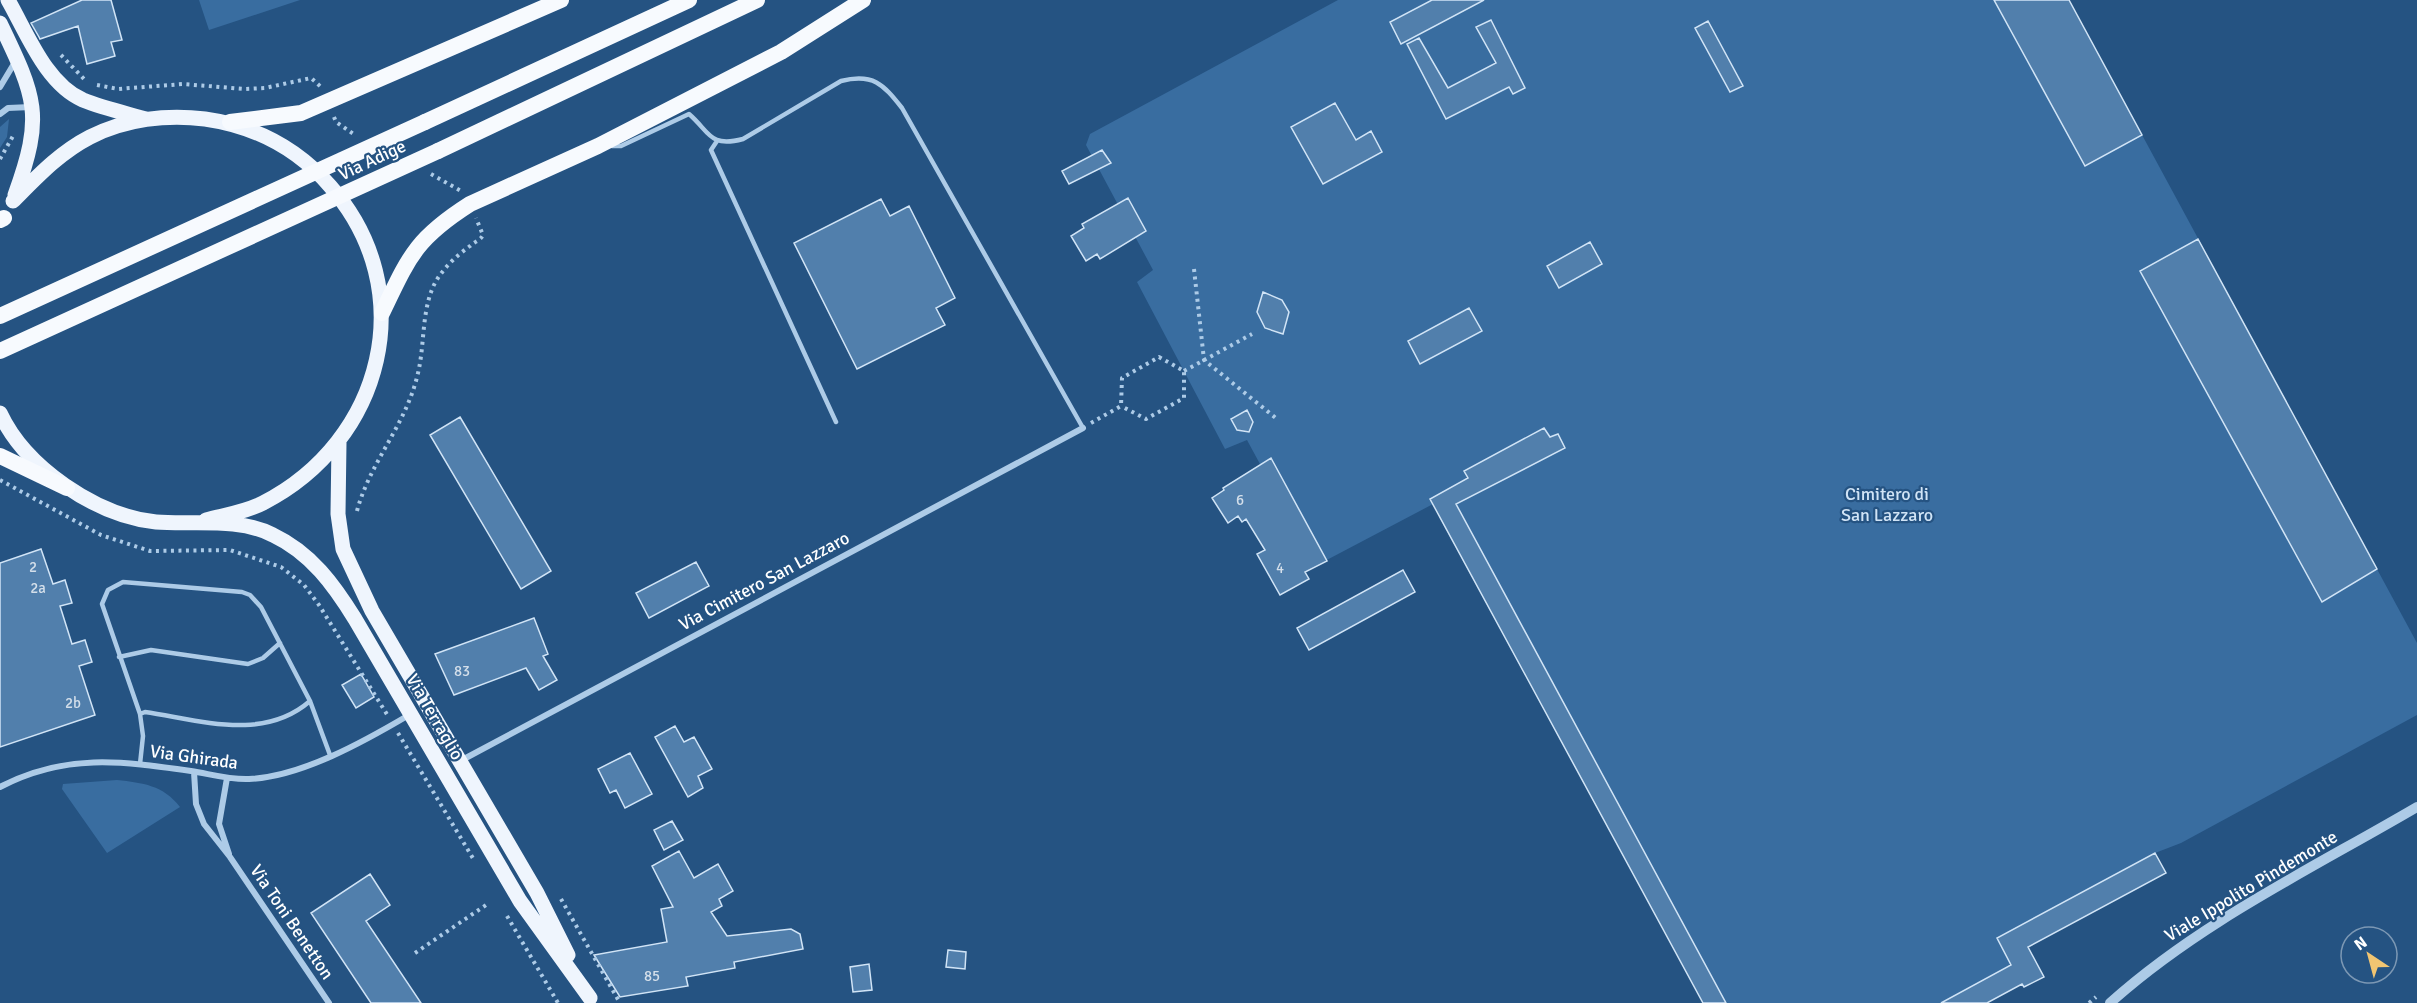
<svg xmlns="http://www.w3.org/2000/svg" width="2417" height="1003" viewBox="0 0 2417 1003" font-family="Signika,sans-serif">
  <rect width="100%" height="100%" fill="#255382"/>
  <path fill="#396da0" d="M 199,0 L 300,0 L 209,30 Z
    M 1338,0 L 2069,0 L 2417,643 L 2417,715 L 2181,843 L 2155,853 L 2166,873 L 2028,947 L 2044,977 L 2024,987 L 2022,984 L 1987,1003 L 1703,1003 L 1439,517 L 1457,506 L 1454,493 L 1321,563 L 1312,560 L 1247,440 L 1225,449 L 1137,282 L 1153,270 L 1086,145 L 1090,134 Z
    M 9,119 L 7,137 L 0,148 L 0,127 Z
    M 117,780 C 143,783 163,785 180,807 L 107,853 L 62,789 L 63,784 Z"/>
  <path fill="#517fac" stroke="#d1e4f6" stroke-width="1.5" d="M 82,0 L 111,0 L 122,40 L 111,42 L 115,56 L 87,64 L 78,26 L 40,39 L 39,37 L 31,23 Z
    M 1432,0 L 1484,0 L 1401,44 L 1390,22 Z
    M 1994,0 L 2069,0 L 2142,135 L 2085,166 Z
    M 1491,20 L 1525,88 L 1513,94 L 1509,87 L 1446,119 L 1407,44 L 1419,38 L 1448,88 L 1496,63 L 1476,27 Z
    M 1708,21 L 1743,86 L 1730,92 L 1695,28 Z
    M 1335,103 L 1356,140 L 1371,131 L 1382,152 L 1323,184 L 1291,127 Z
    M 1102,150 L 1111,163 L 1069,184 L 1062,171 Z
    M 1128,198 L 1146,231 L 1100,259 L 1097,254 L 1086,261 L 1071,236 L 1084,228 L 1082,224 Z
    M 881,199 L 890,216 L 909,206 L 955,298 L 936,308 L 945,325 L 857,369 L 794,243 Z
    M 2198,239 L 2377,569 L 2322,602 L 2140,271 Z
    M 1590,242 L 1602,264 L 1559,288 L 1547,266 Z
    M 1263,292 L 1282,300 L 1289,312 L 1283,334 L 1265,328 L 1257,312 Z
    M 1469,308 L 1482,331 L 1420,364 L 1408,341 Z
    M 1247,410 L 1253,422 L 1249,432 L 1237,430 L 1231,419 Z
    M 460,417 L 551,571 L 521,589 L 430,435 Z
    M 1544,428 L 1550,437 L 1558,434 L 1565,448 L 1456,504 L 1726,1003 L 1703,1003 L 1430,499 L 1468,478 L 1464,471 Z
    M 1271,458 L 1327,561 L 1305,572 L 1309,579 L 1280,595 L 1257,554 L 1265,550 L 1246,519 L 1242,522 L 1238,516 L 1228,523 L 1212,498 L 1224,490 L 1223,488 Z
    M 41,549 L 53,584 L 65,580 L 72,603 L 60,606 L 72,644 L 85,640 L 92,662 L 79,666 L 95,715 L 0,747 L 0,563 Z
    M 696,562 L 709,586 L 649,618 L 636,593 Z
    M 1403,570 L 1415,592 L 1309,650 L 1297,628 Z
    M 534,618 L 548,654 L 543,656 L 557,680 L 539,690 L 526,668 L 454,695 L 435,654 Z
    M 361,674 L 374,697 L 356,708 L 342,685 Z
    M 675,726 L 684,742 L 694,737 L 712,769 L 698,776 L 703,788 L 688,797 L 655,737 Z
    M 630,753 L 652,794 L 625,808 L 616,790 L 610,793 L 598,769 Z
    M 672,821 L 683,840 L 664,850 L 654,830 Z
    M 679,851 L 694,878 L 718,864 L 733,891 L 719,899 L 722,906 L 711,912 L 727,936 L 791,929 L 800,934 L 803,949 L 734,962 L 735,968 L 686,977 L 688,986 L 620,997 L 594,955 L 667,942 L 661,909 L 673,907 L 652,866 Z
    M 2155,853 L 2166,873 L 2028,947 L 2044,977 L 2024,987 L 2022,984 L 1987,1003 L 1941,1003 L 2011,965 L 1997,938 Z
    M 370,874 L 390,905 L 366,921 L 421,1003 L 371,1003 L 311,913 Z
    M 948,950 L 966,952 L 965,969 L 946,967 Z
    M 869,964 L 872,990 L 853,992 L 850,967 Z"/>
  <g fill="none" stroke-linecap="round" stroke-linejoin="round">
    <path stroke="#adcbe7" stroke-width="4" stroke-dasharray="3 4.5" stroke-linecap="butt" d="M 61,55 L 85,80
      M 97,85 L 118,89 L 183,84 L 244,89 L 265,88 L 311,78 L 321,87
      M 334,117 L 336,122 L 355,135
      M 0,159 L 13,136
      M 431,174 L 461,191
      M 1194,269 L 1204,360 L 1277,419
      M 1184,371 L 1252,334
      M 1091,423 L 1121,406 L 1122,378 L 1159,357 L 1184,371 L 1184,398 L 1146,419 L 1121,406
      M 0,480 L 101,535 L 150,551 L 230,550 L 281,567 L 304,585 L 319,605 L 388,716
      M 357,511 C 370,462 405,426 417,377 C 425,348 421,315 433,287 C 440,271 456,256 470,246 C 475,241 480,241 483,235 L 476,218
      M 398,733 L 474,860
      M 561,899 L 620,1003
      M 507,916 L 558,1003
      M 415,953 L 489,903
      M 2089,1003 L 2096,997"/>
    <path stroke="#adcbe7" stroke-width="4.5" d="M 717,141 L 711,150 L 836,422
      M 612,146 L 621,146 L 689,114 C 710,132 709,148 743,139 L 841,81 C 873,73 883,84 902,108 L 1083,428
      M 119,657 L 151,650 L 248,664 L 263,658 L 280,643
      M 140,714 L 145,712 C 200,720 263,742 310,701
      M 140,764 L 143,736 L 140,714 L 102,604 L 108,590 L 123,582 L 242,592 L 250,595 L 261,607 L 310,701 L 330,755"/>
    <path stroke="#adcbe7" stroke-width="6" d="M 0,87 L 15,62
      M 0,114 L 8,108 L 31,107
      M 462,760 L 1083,428
      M 194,772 L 196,804 L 204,824 L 230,857 L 329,1003
      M 227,778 L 219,824 L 229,854
      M 0,787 C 65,753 121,761 191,771 C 210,774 230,780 249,779 C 301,777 365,741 409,715"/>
    <path stroke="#adcbe7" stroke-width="10" d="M 2110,1003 C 2200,922 2313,868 2417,807"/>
    <path stroke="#eff5fd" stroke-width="15" d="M 8,0 C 27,33 46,84 83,100 C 103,108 125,113 146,119
      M 0,23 C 36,98 44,115 15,195
      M 13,201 C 37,177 59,153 90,137 C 125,119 167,114 205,119 C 254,126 297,148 330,186 C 422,290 384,441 263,503 C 246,512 225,515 206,520
      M 0,413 C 25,467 96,516 156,522 C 193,525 238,517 273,535 C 311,553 334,585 355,619 L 520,901 L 590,998
      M 339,443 L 338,514 L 343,549 L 372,611 L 537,893 L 568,955"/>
    <path stroke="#f7fafe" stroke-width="16" d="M 230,122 L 301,113 L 561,0
      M 425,122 L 689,0
      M 438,151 L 757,0
      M 0,220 L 4,218
      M 382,313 C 409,257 415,239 470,204 L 598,146 L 781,52 L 863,0
      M 0,456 L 67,488"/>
    <path stroke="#f7fafe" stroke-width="16" d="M 0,316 L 425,122
      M 0,351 L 438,151"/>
  </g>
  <g text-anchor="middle" stroke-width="4.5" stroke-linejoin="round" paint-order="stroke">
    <g font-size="15" fill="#d4dfea">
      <text x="1240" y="505">6</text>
      <text x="33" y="572">2</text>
      <text x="1280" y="573">4</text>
      <text x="38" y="593">2a</text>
      <text x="462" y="676">83</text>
      <text x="73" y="708">2b</text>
      <text x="652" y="981">85</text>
    </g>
    <g font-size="18" fill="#fff" stroke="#255382">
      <text transform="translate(372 160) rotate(-25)" y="6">Via Adige</text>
      <text transform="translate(764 581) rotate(-28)" y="6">Via Cimitero San Lazzaro</text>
      <text transform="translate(435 717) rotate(60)" y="6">Via Terraglio</text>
      <text transform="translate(194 757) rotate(8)" y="6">Via Ghirada</text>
      <text transform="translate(2251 886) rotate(-31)" y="6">Viale Ippolito Pindemonte</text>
      <text transform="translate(292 922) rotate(56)" y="6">Via Toni Benetton</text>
    </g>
    <g font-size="18" fill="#d1e4f6" stroke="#255382">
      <text x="1887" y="500">Cimitero di<tspan x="1887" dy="21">San Lazzaro</tspan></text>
    </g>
  </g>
  <g transform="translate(2369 955) rotate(324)"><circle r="28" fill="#255382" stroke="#7c98b4" stroke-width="1.5"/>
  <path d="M0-4.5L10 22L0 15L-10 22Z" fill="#f1c572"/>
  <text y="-9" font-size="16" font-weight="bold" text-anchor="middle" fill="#ffffff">N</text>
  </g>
</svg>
